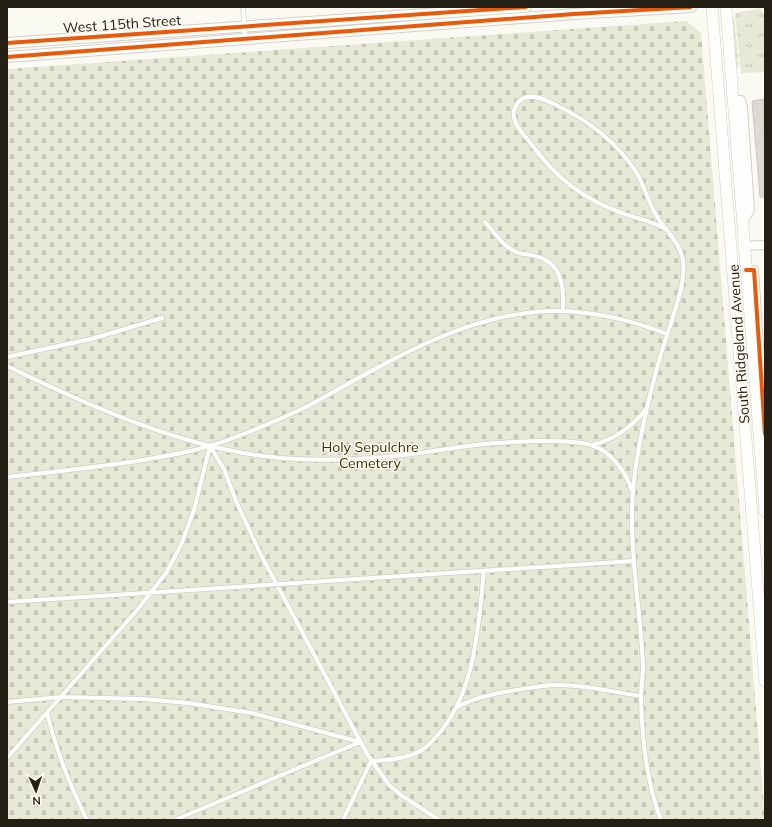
<svg xmlns="http://www.w3.org/2000/svg" width="772" height="827" viewBox="0 0 772 827" font-family="Mulish,sans-serif">
  <defs>
    <pattern id="grass-tufts" width="24" height="20" patternUnits="userSpaceOnUse"><rect width="24" height="20" fill="#e8e8d7"/><path d="M3 7l-1-3M5 7V3M7 7l1-3M15 17l-1-3M17 17v-4M19 17l1-3" fill="none" stroke="#c7c7b8"/></pattern>
    <pattern id="cemetery-stones" width="16" height="16" patternUnits="userSpaceOnUse"><rect width="16" height="16" fill="#e8e8d7"/><path d="M2 7V4a2 2 0 0 1 4 0v3zM10 15v-3a2 2 0 0 1 4 0v3z" fill="#c7c7b8"/></pattern>
  </defs>
  <rect width="100%" height="100%" fill="#faf9f2"/>
  <path fill="url(#grass-tufts)" d="M 760,9 L 765,16 L 765,72 L 741,73 L 735,14 L 739,12 Z
    M 734,16 L 739,67 L 734,67 L 732,20 Z"/>
  <path fill="url(#cemetery-stones)" d="M 686,21 L 701,33 L 765,820 L 7,820 L 7,69 Z"/>
  <path fill="#dedad3" stroke="#cdc9c1" d="M 764,99 L 765,197 L 760,197 L 752,101 Z"/>
  <g fill="none" stroke-linecap="round" stroke-linejoin="round">
    <g stroke="#d2d0c8" stroke-width="5.5">
      <path id="service" d="M 243,7 L 245,39
        M 485,222 C 494,232 502,245 514,251 C 521,255 530,254 538,257 C 563,264 564,289 563,311
        M 7,357 L 91,339 L 162,318
        M 7,366 C 91,407 187,450 281,458 C 316,461 351,460 385,457 C 422,454 458,446 495,443 C 511,442 528,441 545,441 C 560,441 576,441 591,445 C 611,451 626,472 632,491
        M 592,445 C 614,440 633,426 647,408
        M 7,477 C 54,472 102,467 149,459 C 177,454 206,449 233,438 C 257,429 281,419 304,408 C 381,367 458,315 548,311 C 589,310 629,319 667,334
        M 7,602 L 634,561
        M 7,702 L 61,697 L 143,699 L 188,703 L 252,713 L 360,742
        M 457,707 C 474,698 492,694 510,691 C 524,689 538,686 553,685 C 582,684 612,692 641,696
        M 47,713 C 57,753 69,783 87,820
        M 7,758 L 138,609 L 166,573 L 181,545 L 194,510 L 210,446 L 224,469 L 236,501 L 260,553 L 367,754 L 389,785 L 401,795 L 439,820
        M 175,820 L 360,742
        M 343,820 L 371,761 C 388,760 407,759 422,750 C 428,746 432,741 437,736 C 476,692 478,626 484,571
        M 661,820 C 646,782 642,739 641,698 C 641,687 643,676 643,665 C 640,603 627,541 634,480 C 639,440 648,400 659,361 C 666,337 675,313 681,289 C 683,278 685,267 682,256 C 678,241 666,231 658,218 C 648,204 645,186 636,172 C 617,142 587,120 556,105 C 548,101 536,95 527,97 C 518,99 512,109 514,118 C 516,128 526,137 532,145 C 556,178 583,199 622,213 C 637,219 653,221 667,230"/>
    </g>
    <g stroke="#d2d0c8" stroke-width="10">
      <path id="minor" d="M 733,100 L 741,100 L 743,107 L 750,210 L 746,217 L 742,220
        M 744,246 L 765,245
        M 746,270 L 754,270 L 765,434"/>
    </g>
    <g stroke="#d2d0c8" stroke-width="12">
      <path id="tertiary" d="M 7,43 L 526,7
        M 7,57 L 574,14 L 691,7"/>
    </g>
    <g stroke="#d2d0c8" stroke-width="12">
      <path id="secondary" d="M 712,7 L 765,681
        M 726,7 L 765,511"/>
    </g>
    <path stroke="#e3e2e0" stroke-width="1.5" stroke-dasharray="3 2" stroke-linecap="butt" d="M 630,453 L 624,455 L 619,452 L 618,448 L 619,442 L 624,440 L 629,442 L 632,448 L 630,453 L 632,455"/>
    <use href="#service" stroke="#fefefd" stroke-width="4"/>
    <use href="#minor" stroke="#fefefd" stroke-width="8"/>
    <use href="#tertiary" stroke="#fefefd" stroke-width="10"/>
    <use href="#secondary" stroke="#fefefd" stroke-width="11"/>
    <g stroke="#fefaef" stroke-width="6">
      <path id="cycleway" d="M 7,43 L 526,7
        M 7,57 L 574,14 L 691,7
        M 746,270 L 754,270 L 765,434"/>
    </g>
    <use href="#cycleway" stroke="#e8590c" stroke-width="4"/>
  </g>
  <g text-anchor="middle" stroke-width="3" stroke-linejoin="round" paint-order="stroke">
    <g font-size="14" fill="#242016" stroke="#fefaef">
      <text transform="translate(122 24) rotate(-4)" y="5">West 115th Street</text>
      <text transform="translate(739 344) rotate(-94)" y="5">South Ridgeland Avenue</text>
    </g>
    <g font-size="14" fill="#353507" stroke="#fefaef">
      <text x="370" y="452">Holy Sepulchre<tspan x="370" dy="16">Cemetery</tspan></text>
    </g>
  </g>
  <rect width="772" height="827" fill="none" stroke="#242016" stroke-width="16"/>
  <g transform="translate(36 791) rotate(177)" stroke="#fefaef" stroke-width="3" paint-order="stroke">
  <path d="M0-3L7 15L0 10L-7 15Z" fill="#242016"/>
  <text y="-6" font-size="11" font-weight="bold" text-anchor="middle" fill="#242016">N</text>
  </g>
</svg>
